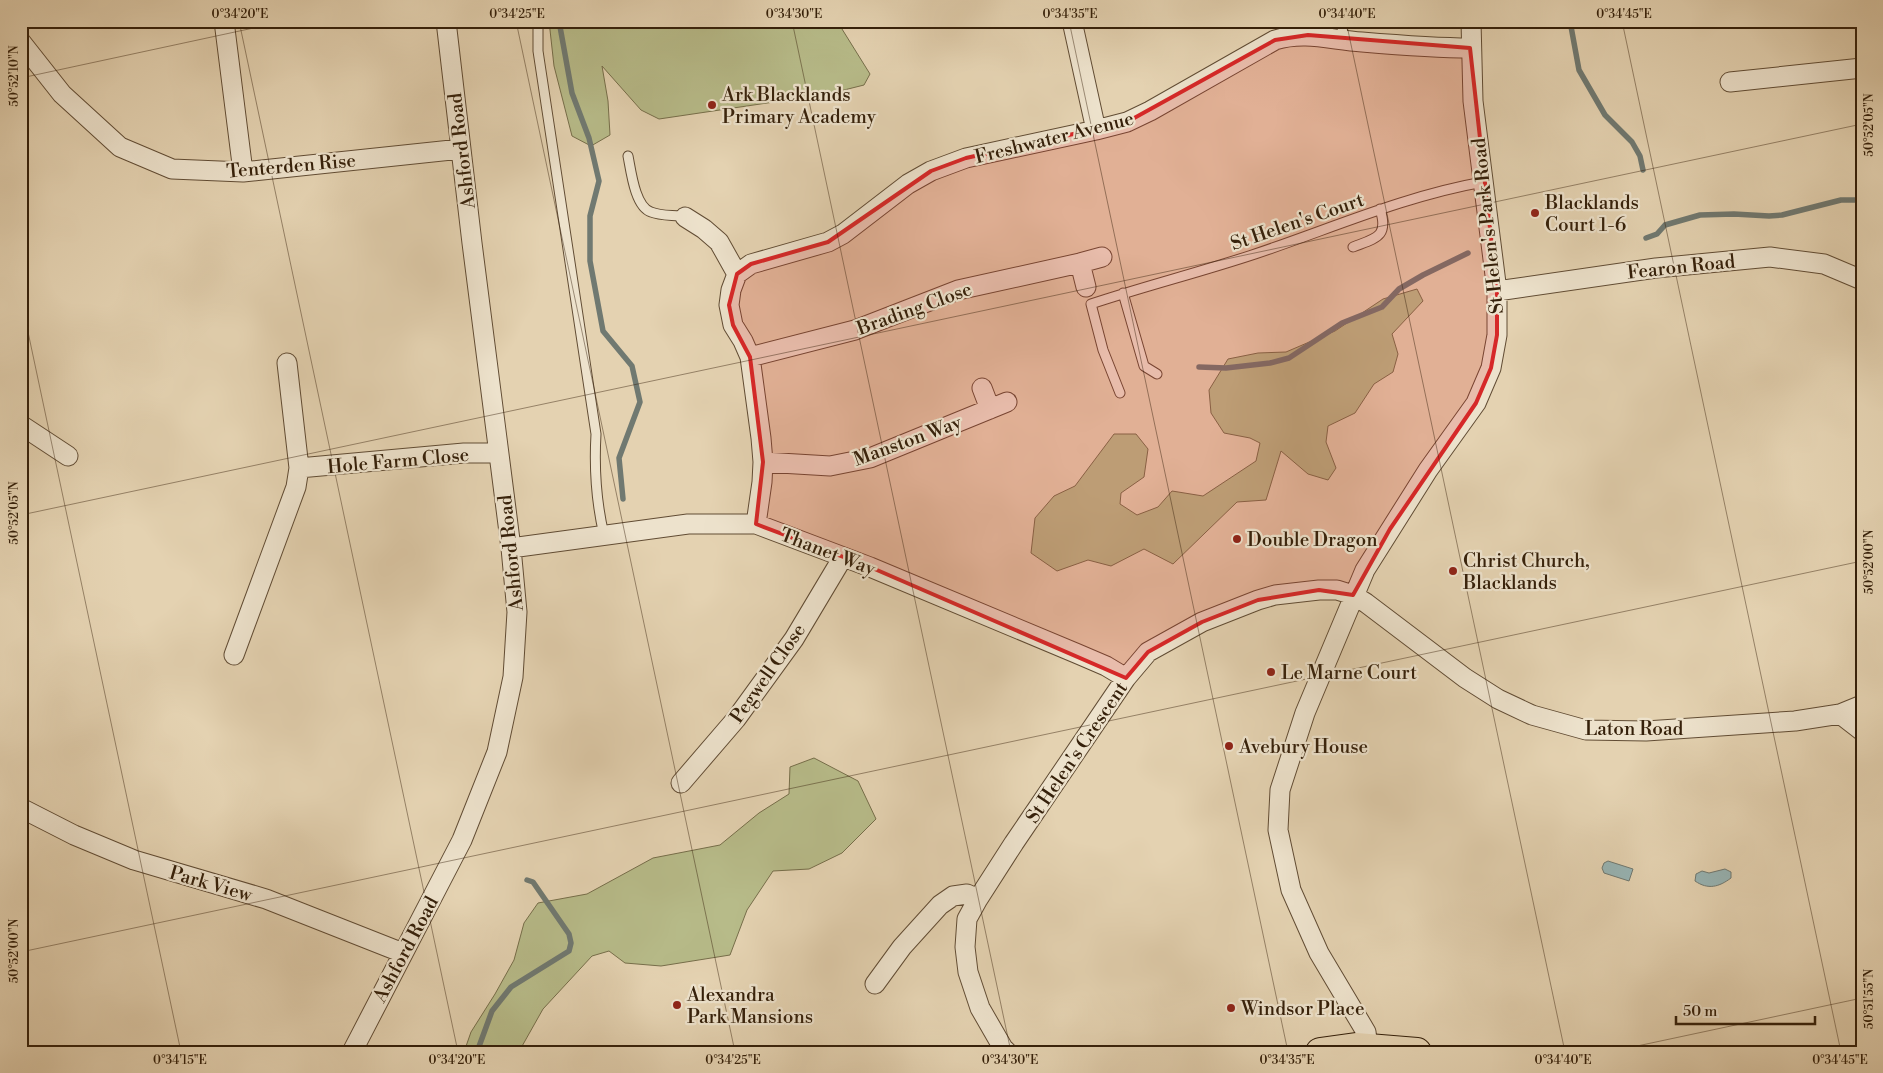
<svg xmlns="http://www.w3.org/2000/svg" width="1883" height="1073" viewBox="0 0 1883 1073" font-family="'Libre Bodoni',serif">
  <rect width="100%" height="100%" fill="#e4d2b1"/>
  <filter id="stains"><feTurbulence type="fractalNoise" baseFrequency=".004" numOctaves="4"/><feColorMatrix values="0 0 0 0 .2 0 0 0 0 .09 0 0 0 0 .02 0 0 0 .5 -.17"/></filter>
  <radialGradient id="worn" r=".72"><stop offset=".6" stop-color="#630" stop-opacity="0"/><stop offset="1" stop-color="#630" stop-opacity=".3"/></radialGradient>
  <path fill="#b7bb89" stroke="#766e4a" d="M 549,21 L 837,21 L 870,74 L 864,85 L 828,94 L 659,119 L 641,110 L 602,66 L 608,101 L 610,135 L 591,146 L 572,136 L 554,66 Z
    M 1417,289 L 1423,301 L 1392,334 L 1398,354 L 1393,372 L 1374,384 L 1355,413 L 1328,426 L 1326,442 L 1336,468 L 1328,480 L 1308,474 L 1281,451 L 1266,500 L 1237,502 L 1173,564 L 1144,549 L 1111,566 L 1088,560 L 1057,571 L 1031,553 L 1035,518 L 1054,496 L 1075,486 L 1114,434 L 1136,434 L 1148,449 L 1144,477 L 1121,493 L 1120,504 L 1137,515 L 1158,507 L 1172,491 L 1203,496 L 1256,461 L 1260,443 L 1250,438 L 1224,433 L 1211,413 L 1209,390 L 1228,359 L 1258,353 L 1286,352 L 1335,331 L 1383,299 Z
    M 814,758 L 858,781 L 876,819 L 842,853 L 809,869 L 773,871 L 747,910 L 730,955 L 661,966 L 625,963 L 609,951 L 592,956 L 543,1009 L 521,1048 L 521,1052 L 464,1052 L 471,1032 L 495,994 L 514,960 L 524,923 L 538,903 L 587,894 L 653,858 L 720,845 L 759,813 L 789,794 L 790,767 Z"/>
  <path fill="#98b5b5" stroke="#707971" d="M 1608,861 L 1633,869 L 1629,881 L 1604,873 L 1602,868 L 1604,863 Z
    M 1725,869 L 1731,872 L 1731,878 C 1719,887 1708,890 1695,881 L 1696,874 L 1702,871 L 1709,873 Z"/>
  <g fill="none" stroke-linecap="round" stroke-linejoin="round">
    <path stroke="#707971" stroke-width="5.5" d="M 559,21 L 572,93 L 589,138 L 599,181 L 590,216 L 590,261 L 603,331 L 632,366 L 640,402 L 619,458 L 623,499
      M 1570,21 L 1579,70 L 1605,115 L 1632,142 L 1640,156 L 1643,170
      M 1646,238 L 1657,234 L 1665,225 L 1700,215 L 1734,214 L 1769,216 L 1782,215 L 1841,200 L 1862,200
      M 1199,367 L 1226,368 L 1270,363 L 1289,358 L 1342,323 L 1382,307 L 1399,289 L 1423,275 L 1468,253
      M 477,1052 L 492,1011 L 511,987 L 569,951 L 571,943 L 569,934 L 533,882 L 527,880"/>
    <g stroke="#614c34" stroke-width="11">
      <path id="lane" d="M 538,21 L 538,51 L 596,434 C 594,469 596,501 604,535
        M 1341,21 L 1344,40
        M 628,156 C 631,171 635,207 651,212 C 661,216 674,215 685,217
        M 1353,247 C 1376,238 1389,237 1380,209
        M 1123,293 L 1144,366 L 1157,374
        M 1120,393 L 1103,350 L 1091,304 C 1145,286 1201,272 1255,254 C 1330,229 1404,196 1483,182"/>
    </g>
    <g stroke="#614c34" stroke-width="21">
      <path id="street" d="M 224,21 L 243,172
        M 1072,21 L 1096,130
        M 21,42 L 62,94 L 120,147 L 172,169 L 243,172 L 461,149
        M 1730,82 L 1862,68
        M 685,217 L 704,229 L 719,242 L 737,274
        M 1080,263 L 1086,287
        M 1497,291 L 1656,268 L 1770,257 L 1824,264 L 1862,280
        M 750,357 L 855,330 L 958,290 L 1080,263 L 1102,257
        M 982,388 L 990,409
        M 21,425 L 68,456
        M 763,462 L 830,466 L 870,458 L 1007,402
        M 299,468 L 464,453 L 498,453
        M 756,524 L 762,482 L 763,462 L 761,438 L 750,357 L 743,341 L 733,325 L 729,305 L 731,290 L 737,274 L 751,264 L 828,242 L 843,234 L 908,184 L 931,171 L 966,158 L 1096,130 L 1127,122 L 1150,111 L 1275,40 C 1305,31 1331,40 1362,42 C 1398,45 1435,48 1470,48
        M 511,548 L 688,524 L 756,524 L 870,567 L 1078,654 L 1106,666 L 1126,678
        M 234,655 L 296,487 L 299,468 L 287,363
        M 1840,714 L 1862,731
        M 681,783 L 736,719 L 794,639 L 843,557
        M 21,808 L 74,835 L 134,860 L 266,899 L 403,953
        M 875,984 L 902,947 L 940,905 L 953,896 L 967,894 L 978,899
        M 1368,1048 L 1366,1032 L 1319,953 L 1291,890 L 1278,830 L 1280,790 L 1305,713 L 1365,570 L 1428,470 L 1476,403 L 1491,368 L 1497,335 L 1497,291 L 1473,101 L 1471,21
        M 352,1052 L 462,840 L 497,752 L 513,677 L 517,612 L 511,548 L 472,243 L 446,21
        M 1007,1052 L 1003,1048 L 980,1008 L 968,972 L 965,947 L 967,919 L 978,899 L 1014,843 L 1126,678 L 1148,652 L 1202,622 L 1258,600 L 1275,595 L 1319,590 L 1337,590 L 1353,595 L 1366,603 L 1465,678 L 1498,699 L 1532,715 L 1586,730 L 1646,731 L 1795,721 L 1840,714 L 1862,705"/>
    </g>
    <g stroke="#35200a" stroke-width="30">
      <path id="primary" d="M 1320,1052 L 1356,1047 L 1417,1052"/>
    </g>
    <use href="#lane" stroke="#ede2cc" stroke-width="9"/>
    <use href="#street" stroke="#ede2cc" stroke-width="19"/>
    <use href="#primary" stroke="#e4d2b1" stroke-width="28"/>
  </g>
  <path fill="#d62828" fill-opacity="0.2" stroke="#d62828" stroke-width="4" stroke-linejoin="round" d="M 1308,35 L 1470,48 L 1497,291 L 1497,335 L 1491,368 L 1476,403 L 1390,529 L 1353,595 L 1319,590 L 1258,600 L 1202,622 L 1148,652 L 1126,678 L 870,567 L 756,524 L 763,462 L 750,357 L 733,325 L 729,305 L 737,274 L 751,264 L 828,242 L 931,171 L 966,158 L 1127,122 L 1275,40 Z"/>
  <path fill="none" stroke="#35200a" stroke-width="1" stroke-opacity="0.45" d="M 239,21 L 458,1052M 516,21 L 735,1052M 792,21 L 1011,1052M 1069,21 L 1288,1052M 1346,21 L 1565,1052M 1622,21 L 1841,1052M 21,78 L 286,21M 21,299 L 181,1052M 21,515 L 1862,124M 21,952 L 1862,561M 1609,1052 L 1862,998"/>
  <g fill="#8f2418" stroke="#ede2cc" stroke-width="2">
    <circle cx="712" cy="105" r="5"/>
    <circle cx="1535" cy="213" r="5"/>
    <circle cx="1237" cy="539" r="5"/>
    <circle cx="1453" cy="571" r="5"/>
    <circle cx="1271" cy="672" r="5"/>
    <circle cx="1229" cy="746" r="5"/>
    <circle cx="677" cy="1005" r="5"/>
    <circle cx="1231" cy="1008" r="5"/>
  </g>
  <g text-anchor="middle" stroke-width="4.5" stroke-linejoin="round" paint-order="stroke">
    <g font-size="19" fill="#35200a" stroke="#ede2cc" text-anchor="start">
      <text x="722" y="101">Ark Blacklands<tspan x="722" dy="22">Primary Academy</tspan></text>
      <text x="1545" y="209">Blacklands<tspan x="1545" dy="22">Court 1-6</tspan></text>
      <text x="1247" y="546">Double Dragon</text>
      <text x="1463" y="567">Christ Church,<tspan x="1463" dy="22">Blacklands</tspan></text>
      <text x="1281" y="679">Le Marne Court</text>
      <text x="1239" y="753">Avebury House</text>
      <text x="687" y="1001">Alexandra<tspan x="687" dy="22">Park Mansions</tspan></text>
      <text x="1241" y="1015">Windsor Place</text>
    </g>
    <g font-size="19" fill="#35200a" stroke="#ede2cc">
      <text transform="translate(1054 137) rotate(-14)" y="7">Freshwater Avenue</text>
      <text transform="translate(461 151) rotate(-97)" y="7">Ashford Road</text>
      <text transform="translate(291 165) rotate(-5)" y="7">Tenterden Rise</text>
      <text transform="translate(1297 221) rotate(-19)" y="7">St Helen's Court</text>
      <text transform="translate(1487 226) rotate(-96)" y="7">St Helen's Park Road</text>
      <text transform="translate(1681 266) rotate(-6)" y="7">Fearon Road</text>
      <text transform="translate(914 308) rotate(-20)" y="7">Brading Close</text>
      <text transform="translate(907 440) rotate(-20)" y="7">Manston Way</text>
      <text transform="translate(398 460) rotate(-5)" y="7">Hole Farm Close</text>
      <text transform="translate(828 551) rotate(21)" y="7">Thanet Way</text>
      <text transform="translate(510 553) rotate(-96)" y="7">Ashford Road</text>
      <text transform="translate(767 673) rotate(-55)" y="7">Pegwell Close</text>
      <text x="1634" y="735">Laton Road</text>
      <text transform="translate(1076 752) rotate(-56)" y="7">St Helen's Crescent</text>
      <text transform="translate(211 883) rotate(16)" y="7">Park View</text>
      <text transform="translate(405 949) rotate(-62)" y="7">Ashford Road</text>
    </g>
  </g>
  <rect width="1883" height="1073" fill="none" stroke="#e4d2b1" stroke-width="55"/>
  <path d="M1676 1016v8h139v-8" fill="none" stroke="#35200a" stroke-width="2.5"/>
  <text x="1683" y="1016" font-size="15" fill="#35200a" stroke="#ede2cc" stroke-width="4" paint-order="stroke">50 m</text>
  <rect x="28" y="28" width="1828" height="1018" fill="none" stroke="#35200a" stroke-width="2"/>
  <g font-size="12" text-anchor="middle" fill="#35200a">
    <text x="240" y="18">0°34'20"E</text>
    <text x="517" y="18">0°34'25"E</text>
    <text x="794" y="18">0°34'30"E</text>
    <text x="1070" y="18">0°34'35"E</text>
    <text x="1347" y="18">0°34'40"E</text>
    <text x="1624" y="18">0°34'45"E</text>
    <text transform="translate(14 76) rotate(-90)" y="4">50°52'10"N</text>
    <text transform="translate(1869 125) rotate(-90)" y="4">50°52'05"N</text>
    <text transform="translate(14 513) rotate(-90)" y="4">50°52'05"N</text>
    <text transform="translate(1869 562) rotate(-90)" y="4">50°52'00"N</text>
    <text transform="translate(14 951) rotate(-90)" y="4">50°52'00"N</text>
    <text transform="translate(1869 999) rotate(-90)" y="4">50°51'55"N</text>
    <text x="180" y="1064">0°34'15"E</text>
    <text x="457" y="1064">0°34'20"E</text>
    <text x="733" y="1064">0°34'25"E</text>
    <text x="1010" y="1064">0°34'30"E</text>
    <text x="1287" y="1064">0°34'35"E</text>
    <text x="1563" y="1064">0°34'40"E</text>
    <text x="1840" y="1064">0°34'45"E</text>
  </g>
  <rect width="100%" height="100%" filter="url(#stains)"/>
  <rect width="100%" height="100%" fill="url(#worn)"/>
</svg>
